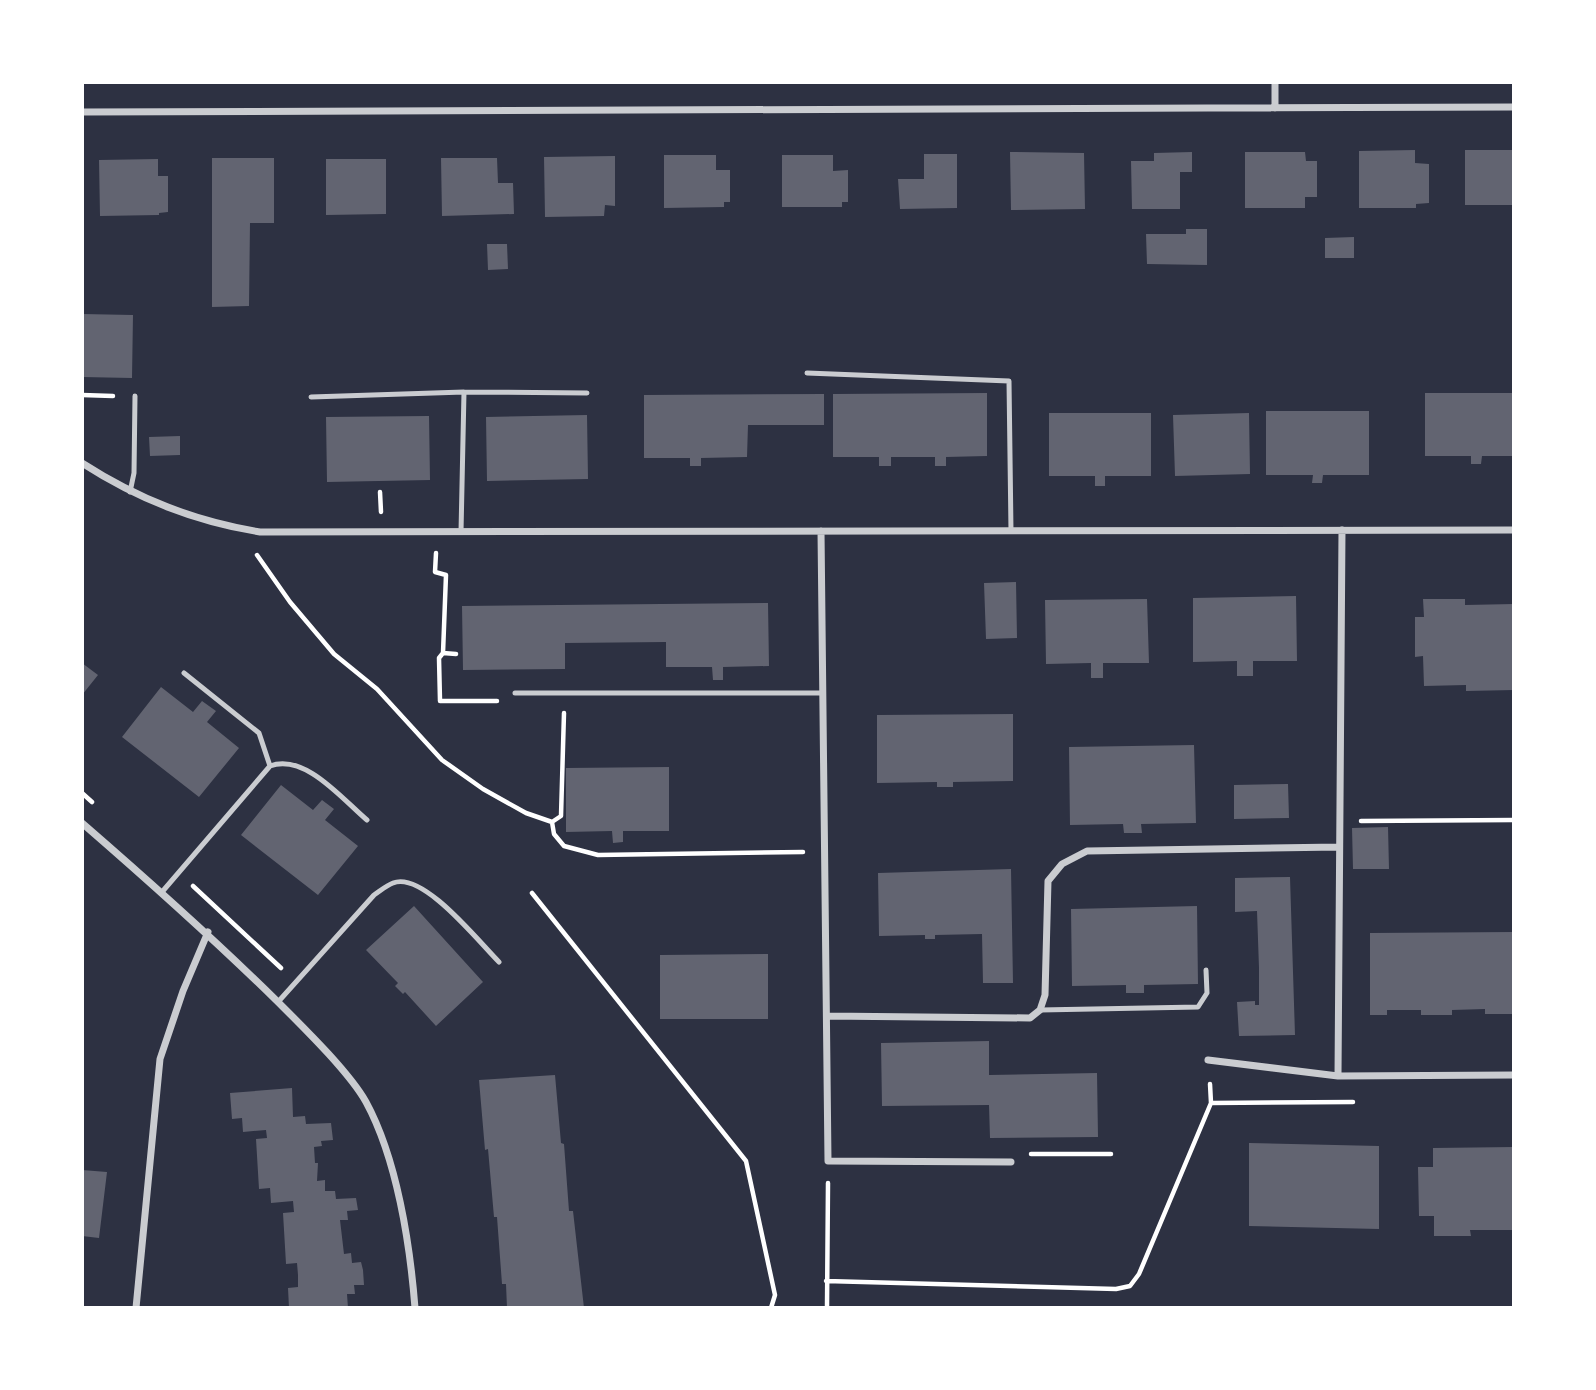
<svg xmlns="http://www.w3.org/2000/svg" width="1596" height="1390" viewBox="0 0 1596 1390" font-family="'PT Sans Narrow',sans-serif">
  <rect width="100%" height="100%" fill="#2d3142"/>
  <path fill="#626471" d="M 1415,150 L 1415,163 L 1429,164 L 1429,203 L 1416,204 L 1416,208 L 1359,208 L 1359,151 Z
    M 1465,150 L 1514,150 L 1514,205 L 1465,205 Z
    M 1010,152 L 1084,153 L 1085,209 L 1011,210 Z
    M 1192,152 L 1192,172 L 1180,172 L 1180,209 L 1132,209 L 1131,161 L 1154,161 L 1154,153 Z
    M 1245,152 L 1305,152 L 1306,161 L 1317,161 L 1317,197 L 1305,197 L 1305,208 L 1245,208 Z
    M 924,154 L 957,154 L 957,208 L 900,209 L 898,179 L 924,179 Z
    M 664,155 L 716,155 L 716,170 L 730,170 L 730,202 L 724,202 L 724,207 L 664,208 Z
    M 782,155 L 833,155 L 833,171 L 848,170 L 848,202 L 842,202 L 842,207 L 782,207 Z
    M 615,156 L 615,206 L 605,205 L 604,216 L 545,217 L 544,157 Z
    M 212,158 L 274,158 L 274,223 L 250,223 L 249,306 L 212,307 Z
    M 441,158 L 497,158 L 498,183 L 513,183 L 514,214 L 442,216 Z
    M 158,159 L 158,176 L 168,176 L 168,212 L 159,213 L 159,215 L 100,216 L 99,160 Z
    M 326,159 L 386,159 L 386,214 L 326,215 Z
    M 1186,229 L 1207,229 L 1207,265 L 1147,264 L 1146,234 L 1186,234 Z
    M 1354,237 L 1354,258 L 1325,258 L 1325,238 Z
    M 487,244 L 507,244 L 508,269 L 488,270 Z
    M 82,314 L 133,315 L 132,378 L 82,377 Z
    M 987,393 L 987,456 L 946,457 L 946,466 L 935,466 L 935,457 L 891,457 L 891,466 L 879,466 L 879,457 L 833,457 L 833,394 Z
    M 1425,393 L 1514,393 L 1514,456 L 1482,456 L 1481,464 L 1471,464 L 1471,456 L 1425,456 Z
    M 824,394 L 824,425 L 748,425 L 747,457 L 701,458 L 701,466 L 690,466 L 690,458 L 644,458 L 644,395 Z
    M 1266,411 L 1369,411 L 1369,475 L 1323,475 L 1322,483 L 1312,483 L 1313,475 L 1266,475 Z
    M 1049,413 L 1151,413 L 1151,476 L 1105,476 L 1105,486 L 1095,486 L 1095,476 L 1049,476 Z
    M 1249,413 L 1250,474 L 1175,476 L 1173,415 Z
    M 587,415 L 588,479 L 487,481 L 486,417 Z
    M 429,416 L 430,480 L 327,482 L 326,417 Z
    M 180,436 L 180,455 L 150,456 L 149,437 Z
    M 1016,582 L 1017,638 L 986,639 L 984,583 Z
    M 1296,596 L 1297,661 L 1253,661 L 1253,676 L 1237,676 L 1237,661 L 1193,662 L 1193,598 Z
    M 1147,599 L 1149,663 L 1103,663 L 1103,678 L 1091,678 L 1091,663 L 1046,664 L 1045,600 Z
    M 1423,599 L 1465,599 L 1465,605 L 1514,604 L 1514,690 L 1466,691 L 1466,685 L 1424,686 L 1423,656 L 1415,657 L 1415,617 L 1424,617 Z
    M 768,603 L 769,666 L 723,667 L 723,680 L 713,680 L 712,667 L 666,667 L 666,642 L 565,643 L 565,669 L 463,670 L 462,606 Z
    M 82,663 L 98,675 L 82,695 Z
    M 161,687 L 193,712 L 202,701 L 216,711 L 207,722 L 239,748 L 199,797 L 122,737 Z
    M 1013,714 L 1013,781 L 953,782 L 953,787 L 937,787 L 937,782 L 877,783 L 877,715 Z
    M 1194,745 L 1196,823 L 1141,824 L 1142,833 L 1124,833 L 1123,824 L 1070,825 L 1069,747 Z
    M 669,767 L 669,831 L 623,831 L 623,842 L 613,843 L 612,831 L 566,832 L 566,768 Z
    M 1288,784 L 1289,818 L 1234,819 L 1234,785 Z
    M 281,785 L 313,810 L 322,800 L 334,809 L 325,820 L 358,846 L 318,895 L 241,835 Z
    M 1388,827 L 1389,869 L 1353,869 L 1352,828 Z
    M 1011,869 L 1013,983 L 983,983 L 982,934 L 935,935 L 935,939 L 925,939 L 925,935 L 879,936 L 878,873 Z
    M 1290,877 L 1295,1035 L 1239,1036 L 1237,1002 L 1255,1001 L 1255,1005 L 1259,1005 L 1259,968 L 1257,911 L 1235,912 L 1235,878 Z
    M 414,906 L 483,982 L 436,1026 L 405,992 L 403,994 L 395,986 L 398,983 L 366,950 Z
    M 1197,906 L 1198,984 L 1144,985 L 1144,993 L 1126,993 L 1126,985 L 1072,986 L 1071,909 Z
    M 1514,932 L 1514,1014 L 1485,1014 L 1485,1009 L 1452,1010 L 1452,1015 L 1421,1015 L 1421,1010 L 1387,1010 L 1387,1015 L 1370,1015 L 1370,933 Z
    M 768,954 L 768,1019 L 660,1019 L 660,955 Z
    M 989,1041 L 989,1075 L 1097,1073 L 1098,1137 L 990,1138 L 989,1105 L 882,1106 L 881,1043 Z
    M 555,1075 L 561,1143 L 564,1144 L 569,1211 L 573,1211 L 584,1308 L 507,1308 L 506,1284 L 502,1284 L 497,1217 L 494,1217 L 488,1149 L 485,1150 L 479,1080 Z
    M 292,1088 L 293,1117 L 305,1116 L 306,1124 L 331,1123 L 333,1140 L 321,1141 L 322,1146 L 314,1147 L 315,1163 L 318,1163 L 317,1181 L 325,1180 L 325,1191 L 335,1191 L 336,1199 L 356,1198 L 358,1210 L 347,1211 L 348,1220 L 340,1220 L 344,1254 L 351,1253 L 352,1263 L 361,1262 L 363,1270 L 364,1285 L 354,1285 L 355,1294 L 347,1294 L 348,1308 L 289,1308 L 288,1288 L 298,1287 L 298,1275 L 297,1263 L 286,1264 L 283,1213 L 294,1212 L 293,1201 L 271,1203 L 270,1188 L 259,1189 L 256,1139 L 267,1138 L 266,1130 L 243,1132 L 242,1118 L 232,1119 L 230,1093 Z
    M 1249,1143 L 1379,1146 L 1379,1229 L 1249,1226 Z
    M 1514,1147 L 1514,1230 L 1470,1230 L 1471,1236 L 1434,1236 L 1434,1216 L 1419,1216 L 1418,1167 L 1433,1167 L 1433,1148 Z
    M 82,1170 L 107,1172 L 99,1238 L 82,1236 Z"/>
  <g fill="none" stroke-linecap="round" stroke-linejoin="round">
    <path stroke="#fff" stroke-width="4.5" d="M 82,395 L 113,396
      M 380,492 L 381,512
      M 436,553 L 435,572 L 446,575 L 443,653 L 439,658 L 440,701 L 497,701
      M 257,555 L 290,602 L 334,654 L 377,689 L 442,760 L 483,789 L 526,813 L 552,822
      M 443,653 L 456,654
      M 82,793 L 92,802
      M 1361,821 L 1514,820
      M 552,822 L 554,834 L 564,846 L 598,855 L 803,852
      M 552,822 L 561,816 L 564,713
      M 193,886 L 281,968
      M 532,893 L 746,1161 L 775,1295 L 771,1308
      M 1211,1103 L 1353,1102
      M 1031,1154 L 1111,1154
      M 826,1281 L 1116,1289 L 1130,1286 L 1139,1274 L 1211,1103 L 1210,1084
      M 827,1308 L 828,1183"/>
    <path stroke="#caccd0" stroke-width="5" d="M 807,373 L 1009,381 L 1011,531
      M 311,397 L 464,392 L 587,393
      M 130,492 L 134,473 L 135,396
      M 461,532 L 464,392
      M 184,673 L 259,733 L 270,766
      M 515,693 L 823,693
      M 162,892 L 270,766 C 305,753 342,799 367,820
      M 278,1002 L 374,895 C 380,891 387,885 393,883 C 423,871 478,941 499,962
      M 1040,1010 L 1198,1007 L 1207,993 L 1206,970"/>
    <path stroke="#caccd0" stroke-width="7" d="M 1275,82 L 1275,108
      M 82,112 L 1514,107
      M 82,463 C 138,499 194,521 260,532 L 1514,530
      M 821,531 L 828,1161 L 1011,1162
      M 82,823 C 150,882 215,940 278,1002 C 304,1028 349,1072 366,1102 C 397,1159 410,1244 415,1308
      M 827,1016 L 1030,1018 L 1040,1010 L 1045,995 L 1048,881 L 1062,864 L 1087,851 L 1339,847
      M 1208,1060 L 1338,1076 L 1514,1075
      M 1338,1076 L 1342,530
      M 136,1308 L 160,1059 L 183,991 L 208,932"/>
  </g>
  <rect width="1596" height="1390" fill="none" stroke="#ffffff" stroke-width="168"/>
</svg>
